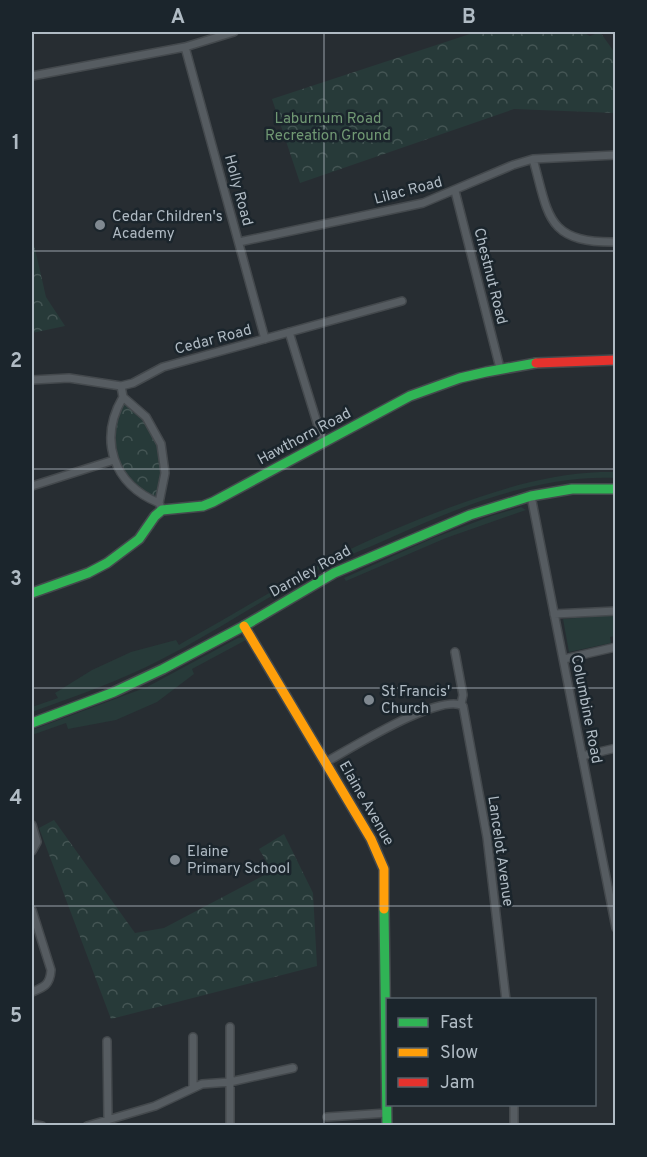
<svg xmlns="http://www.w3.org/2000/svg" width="647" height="1157" viewBox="0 0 647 1157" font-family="Overpass,sans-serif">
  <defs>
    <pattern id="park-crowns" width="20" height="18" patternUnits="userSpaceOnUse" patternTransform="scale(1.5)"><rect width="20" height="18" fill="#273a39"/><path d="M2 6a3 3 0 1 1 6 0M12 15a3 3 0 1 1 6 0" fill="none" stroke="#445554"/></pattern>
  </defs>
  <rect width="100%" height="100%" fill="#272d32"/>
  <path fill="#273a39" d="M 601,472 L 615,472 L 615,478 C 534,475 454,509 381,542 C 355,553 328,564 303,578 C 256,604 210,635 162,659 C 120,681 76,696 32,712 L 32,707 L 58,698 L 55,693 L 92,670 L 131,652 L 176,640 L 179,645 L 182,643 C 233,615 282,584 333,558 C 371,538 411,522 451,507 C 500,489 548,474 601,472 Z
    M 521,507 L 526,510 L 446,538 L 346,581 L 344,578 L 431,539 L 491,516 Z
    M 601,616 L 615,616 L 615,636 L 610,637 L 611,643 L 569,652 L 563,619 Z
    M 244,637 L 246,640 L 192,669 L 194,674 L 157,702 L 116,720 L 68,729 L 66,723 L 32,735 L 32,730 L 147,687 L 238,638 Z"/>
  <path fill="url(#park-crowns)" d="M 476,32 L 582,32 L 590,36 L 600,32 L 615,53 L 615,113 L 514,109 L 300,183 L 272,99 Z
    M 32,236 L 46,297 L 65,326 L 32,333 Z
    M 125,401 C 159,432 167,454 157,498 C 117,482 105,438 125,401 Z
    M 54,820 L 135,933 L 164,928 L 272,871 L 259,849 L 284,834 L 313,893 L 317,966 L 111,1019 L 39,828 Z"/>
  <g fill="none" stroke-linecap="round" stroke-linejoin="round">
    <g stroke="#44494d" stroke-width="10">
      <path id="street" d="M 185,47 L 265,339
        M 32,76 L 185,47 L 234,32
        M 533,159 C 549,216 546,243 616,242
        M 455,191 L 500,368
        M 239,242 L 423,203 L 513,165 L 533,159 L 616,155
        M 289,332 L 323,442
        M 32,380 L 69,378 L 121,386 L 133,383 L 163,367 L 402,301
        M 121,386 L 123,397 L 146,417 L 161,444 L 165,473 L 159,503 L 162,510
        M 123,397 C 98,440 113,484 159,503
        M 32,486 L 114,460
        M 531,496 L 616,928
        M 554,614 L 616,611
        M 455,652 L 463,695 L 461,704
        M 564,659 L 616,647
        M 582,756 L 616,748
        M 326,762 C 350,749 440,692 463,706 L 487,837 L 506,1000
        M 32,825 L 37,842 L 32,851
        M 32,910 L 51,970 C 50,985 44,987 32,992
        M 230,1027 L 230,1126
        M 107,1041 L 108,1119
        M 193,1087 L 193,1037
        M 327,1117 L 387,1113
        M 32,1124 L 42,1126
        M 87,1126 L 155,1106 L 202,1084 L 230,1082 L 293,1068
        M 514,1126 L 514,1104"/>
    </g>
    <g stroke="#44494d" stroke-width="12">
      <path id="fast" d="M 32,593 L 88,573 L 107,563 L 139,539 L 155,516 L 162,510 L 203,506 L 213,502 L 410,396 L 460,378 L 486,372 L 536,363
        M 32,723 L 114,692 L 163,669 L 244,626 L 334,573 L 470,515 L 531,496 L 572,489 L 616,489
        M 384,909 L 387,1126"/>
    </g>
    <g stroke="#44494d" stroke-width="12">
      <path id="slow" d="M 244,626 L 371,839 L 384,869 L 384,909"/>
    </g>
    <g stroke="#44494d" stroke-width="12">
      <path id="jam" d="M 536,363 L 616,360"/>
    </g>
    <use href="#street" stroke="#565c61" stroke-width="7"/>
    <use href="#fast" stroke="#30b455" stroke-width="9"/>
    <use href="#slow" stroke="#ff9f0a" stroke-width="9"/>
    <use href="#jam" stroke="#e5322d" stroke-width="9"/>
  </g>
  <path fill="none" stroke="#b0bbc4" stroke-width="1.5" stroke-opacity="0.55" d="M 324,32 L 324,1126M 32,251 L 616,251M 32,469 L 616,469M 32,688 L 616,688M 32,906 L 616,906"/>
  <g fill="#808991" stroke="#1b252c" stroke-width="2">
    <circle cx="100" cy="225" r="6"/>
    <circle cx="369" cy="700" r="6"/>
    <circle cx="175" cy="860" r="6"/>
  </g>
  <g text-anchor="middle" stroke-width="5" stroke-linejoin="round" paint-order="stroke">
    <g font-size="15" fill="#709873" stroke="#1b252c">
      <text x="328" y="123">Laburnum Road<tspan x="328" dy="17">Recreation Ground</tspan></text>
    </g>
    <g font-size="15" fill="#b0bbc4" stroke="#1b252c">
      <text transform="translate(239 190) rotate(75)" y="5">Holly Road</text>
      <text transform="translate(408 190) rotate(-15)" y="5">Lilac Road</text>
      <text transform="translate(491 276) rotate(76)" y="5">Chestnut Road</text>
      <text transform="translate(213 339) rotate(-15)" y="5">Cedar Road</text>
      <text transform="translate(304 436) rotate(-28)" y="5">Hawthorn Road</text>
      <text transform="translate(310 571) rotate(-29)" y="5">Darnley Road</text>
      <text transform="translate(587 709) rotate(79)" y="5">Columbine Road</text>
      <text transform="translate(367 803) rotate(60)" y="5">Elaine Avenue</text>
      <text transform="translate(501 851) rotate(82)" y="5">Lancelot Avenue</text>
    </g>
    <g font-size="15" fill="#b0bbc4" stroke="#1b252c" text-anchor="start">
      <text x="112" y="221">Cedar Children's<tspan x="112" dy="17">Academy</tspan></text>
      <text x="381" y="696">St Francis'<tspan x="381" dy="17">Church</tspan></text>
      <text x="187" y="856">Elaine<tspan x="187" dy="17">Primary School</tspan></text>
    </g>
  </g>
  <rect width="647" height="1157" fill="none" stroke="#1b252c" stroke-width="66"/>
  <rect x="386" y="998" width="210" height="108" fill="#1b252c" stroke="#576169" stroke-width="1.5"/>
  <rect x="398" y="1018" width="30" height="9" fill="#30b455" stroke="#576169" stroke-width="1.5"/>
  <text x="440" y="1028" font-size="18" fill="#b0bbc4">Fast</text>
  <rect x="398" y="1048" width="30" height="9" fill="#ff9f0a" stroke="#576169" stroke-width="1.5"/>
  <text x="440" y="1058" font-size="18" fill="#b0bbc4">Slow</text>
  <rect x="398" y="1078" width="30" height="9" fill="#e5322d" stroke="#576169" stroke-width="1.5"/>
  <text x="440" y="1088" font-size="18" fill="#b0bbc4">Jam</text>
  <rect x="33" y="33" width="581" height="1091" fill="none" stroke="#b0bbc4" stroke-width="2"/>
  <g font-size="20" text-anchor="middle" font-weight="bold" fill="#b0bbc4">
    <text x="178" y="23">A</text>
    <text x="469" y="23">B</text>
    <text x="16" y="149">1</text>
    <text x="16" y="367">2</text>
    <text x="16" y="585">3</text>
    <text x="16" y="804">4</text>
    <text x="16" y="1022">5</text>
  </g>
</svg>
